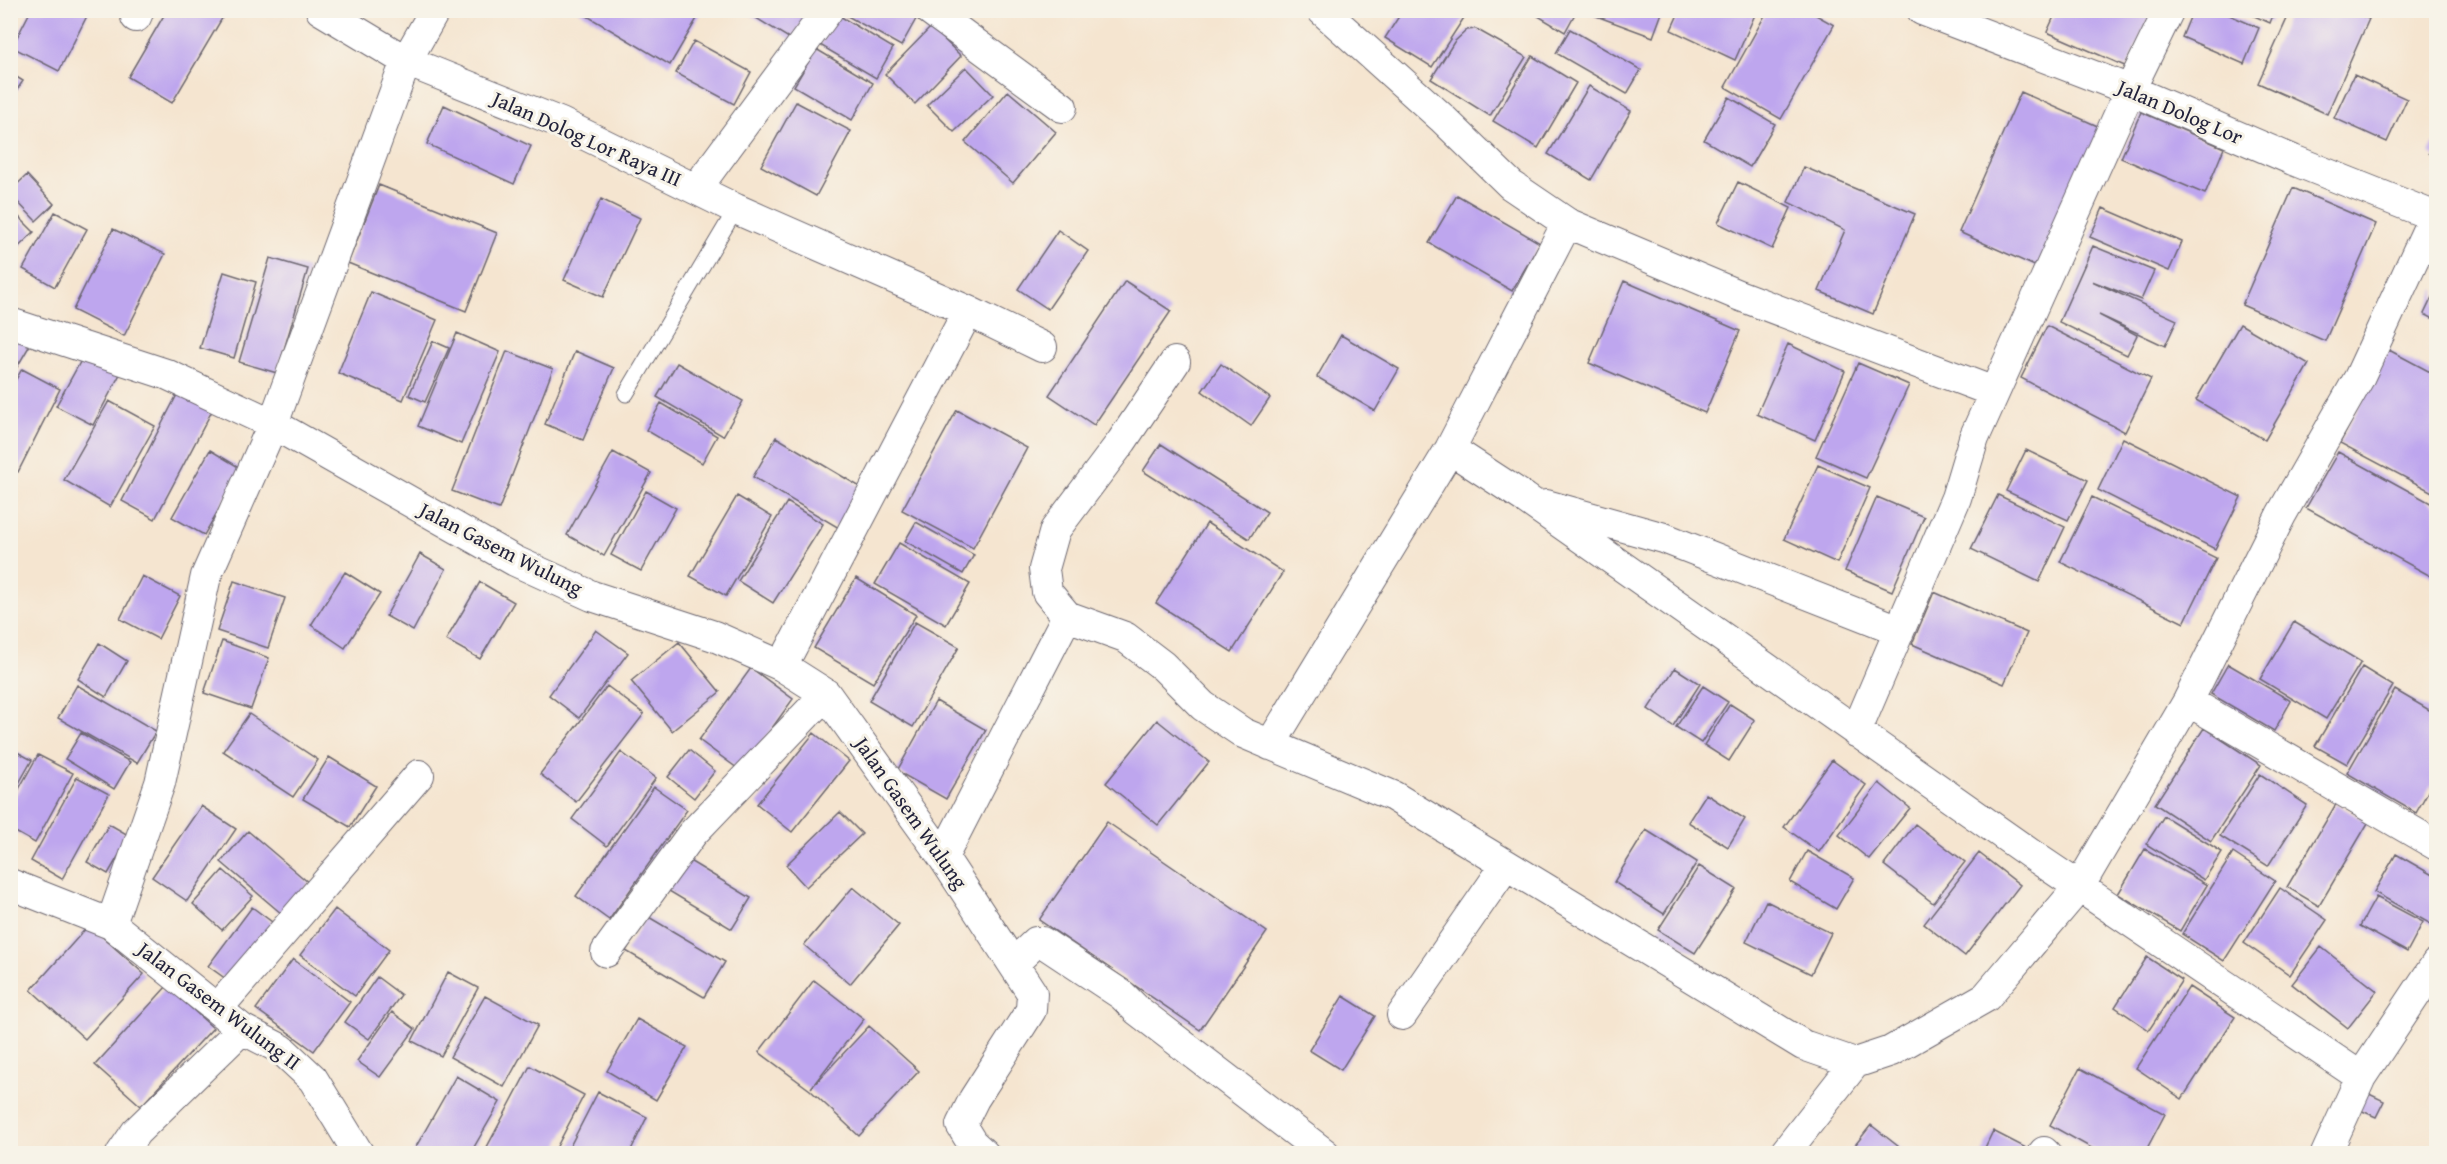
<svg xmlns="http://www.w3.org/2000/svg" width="2447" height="1164" viewBox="0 0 2447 1164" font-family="'Gentium Book Plus',serif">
  <rect width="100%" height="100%" fill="#f7f3e8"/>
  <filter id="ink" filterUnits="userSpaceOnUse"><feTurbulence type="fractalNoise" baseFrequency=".0167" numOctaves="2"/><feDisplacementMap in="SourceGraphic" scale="12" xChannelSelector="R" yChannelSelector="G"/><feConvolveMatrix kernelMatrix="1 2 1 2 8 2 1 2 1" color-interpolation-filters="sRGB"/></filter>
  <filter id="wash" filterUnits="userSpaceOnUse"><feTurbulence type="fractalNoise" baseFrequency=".008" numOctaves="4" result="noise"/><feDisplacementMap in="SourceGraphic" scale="24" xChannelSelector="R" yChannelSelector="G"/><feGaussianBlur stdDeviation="1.35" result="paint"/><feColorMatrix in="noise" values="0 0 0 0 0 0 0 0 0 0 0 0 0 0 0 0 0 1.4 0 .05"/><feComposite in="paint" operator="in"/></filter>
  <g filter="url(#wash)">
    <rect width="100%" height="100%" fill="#f5e5d0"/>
    <g id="blocks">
      <path fill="#bea6ee" d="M 10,10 L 19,10 L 10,28 Z
        M 31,10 L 90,10 L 59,71 L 12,47 Z
        M 167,10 L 227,10 L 172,103 L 128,77 Z
        M 577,10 L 702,10 L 670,65 Z
        M 743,10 L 809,10 L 792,40 Z
        M 844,10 L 918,10 L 920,12 L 901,46 L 842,13 Z
        M 1403,10 L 1469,10 L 1432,67 L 1385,38 Z
        M 1528,10 L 1577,10 L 1565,32 Z
        M 1588,10 L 1663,10 L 1653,37 L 1588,13 Z
        M 1680,10 L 1757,10 L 1735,60 L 1671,30 Z
        M 1768,10 L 1807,10 L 1834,25 L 1781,119 L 1725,87 Z
        M 2057,10 L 2152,10 L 2127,67 L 2047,32 Z
        M 2193,10 L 2218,10 L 2259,28 L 2244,64 L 2182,37 Z
        M 2241,10 L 2275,10 L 2270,23 Z
        M 2291,10 L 2349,10 L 2369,19 L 2327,114 L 2258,83 Z
        M 838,15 L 893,48 L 876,78 L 820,45 Z
        M 931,27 L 961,56 L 915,104 L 885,74 Z
        M 1476,29 L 1526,57 L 1490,116 L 1431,79 L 1454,42 L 1467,30 Z
        M 1570,29 L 1641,70 L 1627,94 L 1556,53 Z
        M 694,41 L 751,72 L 734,104 L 676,73 Z
        M 816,49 L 873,83 L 852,120 L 794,86 Z
        M 1532,56 L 1576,83 L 1538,148 L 1493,121 Z
        M 966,67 L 993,95 L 954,132 L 927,105 Z
        M 10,73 L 23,81 L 10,100 Z
        M 2354,75 L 2407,99 L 2387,142 L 2334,118 Z
        M 1589,86 L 1631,111 L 1591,180 L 1548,154 Z
        M 1008,91 L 1056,132 L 1013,183 L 965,142 Z
        M 2021,92 L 2102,128 L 2039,268 L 1959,232 Z
        M 1729,97 L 1775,124 L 1750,167 L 1704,140 Z
        M 796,102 L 851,131 L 816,196 L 761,166 Z
        M 444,105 L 531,146 L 514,184 L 427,144 Z
        M 2141,112 L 2224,148 L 2205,194 L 2121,158 Z
        M 2436,140 L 2436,158 L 2429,153 Z
        M 1804,167 L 1915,214 L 1873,314 L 1819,291 L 1845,230 L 1788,202 Z
        M 27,175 L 54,204 L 36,221 L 10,194 L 10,191 Z
        M 1738,182 L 1791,208 L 1772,249 L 1718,223 Z
        M 379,185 L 497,233 L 466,311 L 348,263 Z
        M 2293,188 L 2376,224 L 2325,341 L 2242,305 Z
        M 1457,195 L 1540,243 L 1512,291 L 1429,243 Z
        M 601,199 L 640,218 L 603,297 L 564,280 Z
        M 10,208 L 34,232 L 10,255 Z
        M 2103,208 L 2182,242 L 2169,271 L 2090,237 Z
        M 55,212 L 87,229 L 55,287 L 23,269 Z
        M 113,229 L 165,254 L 124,336 L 73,310 Z
        M 1058,230 L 1088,251 L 1048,309 L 1018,289 Z
        M 2093,246 L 2154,271 L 2141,300 L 2092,281 L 2177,320 L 2165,346 L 2099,315 L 2137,335 L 2127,355 L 2059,322 Z
        M 270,258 L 308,269 L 277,373 L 239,362 Z
        M 224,272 L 256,282 L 234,358 L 200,348 Z
        M 1125,281 L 1171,311 L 1094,425 L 1049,395 Z
        M 1624,281 L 1740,331 L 1705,413 L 1589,363 Z
        M 2436,289 L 2436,320 L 2424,314 Z
        M 371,292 L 437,320 L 403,400 L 338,373 Z
        M 2240,324 L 2309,364 L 2265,440 L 2196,400 Z
        M 2047,326 L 2151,379 L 2125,432 L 2021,378 Z
        M 457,333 L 500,352 L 461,444 L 418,426 Z
        M 10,334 L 30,345 L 10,379 Z
        M 1341,335 L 1399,369 L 1375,411 L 1317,377 Z
        M 433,341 L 449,348 L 425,402 L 409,395 Z
        M 1788,344 L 1845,371 L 1815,440 L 1757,414 Z
        M 2389,350 L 2436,375 L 2436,494 L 2340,443 Z
        M 507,351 L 553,369 L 499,509 L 452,491 Z
        M 575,351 L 614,368 L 583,440 L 545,424 Z
        M 84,355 L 120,374 L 93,425 L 56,406 Z
        M 677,363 L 743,401 L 723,436 L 657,397 Z
        M 1858,363 L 1909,385 L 1866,478 L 1816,456 Z
        M 1221,364 L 1270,398 L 1251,426 L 1202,391 Z
        M 22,369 L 60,389 L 18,472 L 10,468 L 10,390 Z
        M 180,389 L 214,407 L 155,519 L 122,501 Z
        M 109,401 L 155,426 L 110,507 L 64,480 Z
        M 661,403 L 717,436 L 702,463 L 646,430 Z
        M 957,410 L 1027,448 L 973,548 L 902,510 Z
        M 776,437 L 867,491 L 844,531 L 753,477 Z
        M 2123,438 L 2241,497 L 2215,549 L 2098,490 Z
        M 1161,444 L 1267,512 L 1249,539 L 1143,471 Z
        M 210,450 L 242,469 L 204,535 L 172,517 Z
        M 2026,450 L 2088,480 L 2068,520 L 2006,491 Z
        M 613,452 L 651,473 L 604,556 L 567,535 Z
        M 2338,452 L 2436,506 L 2436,579 L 2306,508 Z
        M 1818,465 L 1870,488 L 1837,563 L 1784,539 Z
        M 646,491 L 676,508 L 641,571 L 611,555 Z
        M 1998,495 L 2065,527 L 2039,582 L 1971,549 Z
        M 737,496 L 772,517 L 726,596 L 690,576 Z
        M 1877,497 L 1924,517 L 1892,591 L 1845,571 Z
        M 2092,497 L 2216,558 L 2184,623 L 2060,562 Z
        M 787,502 L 823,524 L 773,603 L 738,581 Z
        M 916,522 L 974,555 L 963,574 L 905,541 Z
        M 1207,523 L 1283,572 L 1232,652 L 1156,603 Z
        M 899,543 L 970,584 L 946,625 L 875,584 Z
        M 420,554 L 446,569 L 413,631 L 386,616 Z
        M 345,572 L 380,594 L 345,648 L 311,625 Z
        M 142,576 L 180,596 L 158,639 L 120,619 Z
        M 856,578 L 916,615 L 873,683 L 814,648 Z
        M 234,581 L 285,598 L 268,648 L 217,631 Z
        M 480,582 L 514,602 L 480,659 L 446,640 Z
        M 1934,592 L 2027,633 L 2004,684 L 1912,644 Z
        M 915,622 L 959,647 L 913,727 L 869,701 Z
        M 2294,622 L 2361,662 L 2326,719 L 2260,679 Z
        M 596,630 L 628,653 L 579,718 L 549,695 Z
        M 222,641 L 269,658 L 251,709 L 204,693 Z
        M 679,642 L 720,692 L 672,731 L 631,681 Z
        M 99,643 L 127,661 L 106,697 L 78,679 Z
        M 2228,664 L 2291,701 L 2274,731 L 2211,694 Z
        M 2362,667 L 2393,686 L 2347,764 L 2315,746 Z
        M 751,668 L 793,699 L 741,771 L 699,740 Z
        M 1675,668 L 1700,684 L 1673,726 L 1648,709 Z
        M 77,685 L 156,731 L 137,763 L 58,718 Z
        M 607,686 L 644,714 L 576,802 L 540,774 Z
        M 1703,686 L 1728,702 L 1701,743 L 1676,727 Z
        M 2395,690 L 2436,714 L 2436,777 L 2416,813 L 2347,773 Z
        M 936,701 L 986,730 L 946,799 L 897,771 Z
        M 1730,704 L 1755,720 L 1729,761 L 1704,745 Z
        M 249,714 L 318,760 L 293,797 L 223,751 Z
        M 1157,720 L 1209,762 L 1158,825 L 1106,783 Z
        M 2204,728 L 2261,765 L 2211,841 L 2155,804 Z
        M 81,733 L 130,762 L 114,789 L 65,759 Z
        M 814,733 L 849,761 L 792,832 L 757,804 Z
        M 10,748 L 32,760 L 10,799 Z
        M 689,750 L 715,771 L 694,798 L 668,777 Z
        M 621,752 L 656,778 L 607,846 L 572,819 Z
        M 38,755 L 73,773 L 35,843 L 10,829 L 10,805 Z
        M 329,757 L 376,786 L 350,827 L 303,799 Z
        M 1832,760 L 1866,785 L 1819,852 L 1784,827 Z
        M 2260,774 L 2307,805 L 2268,866 L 2220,836 Z
        M 77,777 L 109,794 L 62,879 L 31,861 Z
        M 1879,783 L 1910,808 L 1869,859 L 1839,835 Z
        M 654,787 L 687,810 L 609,920 L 576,896 Z
        M 1706,794 L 1745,819 L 1728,847 L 1688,822 Z
        M 2336,804 L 2368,823 L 2319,906 L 2287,887 Z
        M 201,806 L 236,829 L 187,901 L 152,877 Z
        M 840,812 L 862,834 L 806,887 L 786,865 Z
        M 2164,816 L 2222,852 L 2204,880 L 2146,844 Z
        M 1107,822 L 1267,932 L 1200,1030 L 1039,920 Z
        M 109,824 L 130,836 L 108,874 L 87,862 Z
        M 1915,824 L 1965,862 L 1933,903 L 1884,865 Z
        M 1646,830 L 1697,862 L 1664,914 L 1614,882 Z
        M 248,831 L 309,883 L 282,914 L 221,862 Z
        M 2145,849 L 2207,885 L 2180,931 L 2118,894 Z
        M 1807,851 L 1854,878 L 1836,909 L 1790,882 Z
        M 1979,853 L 2020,885 L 1965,956 L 1924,924 Z
        M 2233,853 L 2275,881 L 2224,961 L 2182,934 Z
        M 2396,854 L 2436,877 L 2436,927 L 2374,892 Z
        M 683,857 L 751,898 L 732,929 L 664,888 Z
        M 1699,866 L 1736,889 L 1695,953 L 1658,930 Z
        M 223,870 L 253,896 L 222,930 L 193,904 Z
        M 853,887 L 899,925 L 850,984 L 804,945 Z
        M 2280,888 L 2327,920 L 2290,975 L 2244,943 Z
        M 2376,897 L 2423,922 L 2407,952 L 2360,926 Z
        M 1766,901 L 1831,933 L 1811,974 L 1746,942 Z
        M 252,907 L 276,925 L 233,984 L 208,966 Z
        M 335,909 L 389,950 L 355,996 L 300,955 Z
        M 647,916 L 725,962 L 704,997 L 626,951 Z
        M 89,925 L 144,974 L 85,1039 L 31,990 Z
        M 2321,947 L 2377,991 L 2348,1028 L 2292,984 Z
        M 2147,957 L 2182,980 L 2149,1030 L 2115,1007 Z
        M 293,959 L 350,1002 L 314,1051 L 256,1009 Z
        M 448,972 L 478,988 L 441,1056 L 412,1041 Z
        M 377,977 L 401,995 L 369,1039 L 345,1022 Z
        M 814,980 L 864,1019 L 811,1088 L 869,1026 L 919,1071 L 859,1136 L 810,1090 L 759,1052 Z
        M 167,986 L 213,1028 L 141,1106 L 95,1065 Z
        M 2189,987 L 2235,1017 L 2182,1099 L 2136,1068 Z
        M 485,996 L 538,1025 L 504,1087 L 450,1057 Z
        M 1343,996 L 1375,1016 L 1341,1070 L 1309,1050 Z
        M 392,1012 L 415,1029 L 380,1077 L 357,1061 Z
        M 637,1019 L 687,1047 L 656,1100 L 607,1071 Z
        M 530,1066 L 584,1095 L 553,1154 L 499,1154 L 487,1147 Z
        M 2080,1068 L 2165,1114 L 2144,1154 L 2102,1154 L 2050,1125 Z
        M 456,1076 L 500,1102 L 470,1154 L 416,1154 L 413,1152 Z
        M 598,1092 L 647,1117 L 629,1154 L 566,1154 Z
        M 2365,1092 L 2384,1101 L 2376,1117 L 2358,1109 Z
        M 1871,1125 L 1908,1154 L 1848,1154 Z
        M 1993,1131 L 2032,1151 L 2031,1154 L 1982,1154 Z"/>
    </g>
  </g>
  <g filter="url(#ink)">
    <use href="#blocks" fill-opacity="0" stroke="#6c666f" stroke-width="1.5"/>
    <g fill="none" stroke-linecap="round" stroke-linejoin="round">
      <g stroke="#6c666f" stroke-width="17">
        <path id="service" d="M 626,394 L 736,209"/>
      </g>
      <g stroke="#6c666f" stroke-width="32">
        <path id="minor" d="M 321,10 L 406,61 L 561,123 L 736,209 L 968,311 L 1042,347
          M 930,10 L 1062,107
          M 1322,10 L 1442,118 L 1511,185 L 1567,223 L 1738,295 L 1994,392
          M 1922,10 L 2130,90 L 2293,160 L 2436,217
          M 136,17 L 139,10
          M 696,189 L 828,10
          M 10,323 L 166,374 L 273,424 L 515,561 L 592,596 L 714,636 L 782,666 L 826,694 L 943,857 L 1032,993 L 1031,1010 L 974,1099 L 961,1125 L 972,1143 L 984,1154
          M 1450,449 L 1525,498 L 2032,855 L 2361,1077
          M 1546,505 L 1664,538 L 1899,630
          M 1067,616 L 1125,637 L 1163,666 L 1203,706 L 1243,733 L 1393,796 L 1803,1045 L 1855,1063 L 1891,1051 L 1986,997 L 2079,887 L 2188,701 L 2281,515 L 2359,378 L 2434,216
          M 782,666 L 968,311
          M 2188,701 L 2436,845
          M 1856,732 L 1956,498 L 1974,438 L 2130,90 L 2169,10
          M 1270,745 L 1450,449 L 1567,223
          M 943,857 L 1067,616 L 1047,592 L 1044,569 L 1055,530 L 1122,441 L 1175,362
          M 10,884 L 111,924 L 242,1029 L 281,1049 L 313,1079 L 359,1154
          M 111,924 L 160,783 L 206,576 L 273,424 L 406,61 L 435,10
          M 606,952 L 692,834 L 826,694
          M 1014,963 L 1036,942 L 1042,942 L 1122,995 L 1137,1010 L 1325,1154
          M 217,1009 L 419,775
          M 1402,1015 L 1506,865
          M 2044,1152 L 2046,1154
          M 121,1154 L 136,1132 L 242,1029
          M 1784,1154 L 1855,1063
          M 2326,1154 L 2361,1077 L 2436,964"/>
      </g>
      <use href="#service" stroke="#fff" stroke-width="15"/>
      <use href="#minor" stroke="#fff" stroke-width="30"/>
    </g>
  </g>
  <g text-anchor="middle" stroke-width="6" stroke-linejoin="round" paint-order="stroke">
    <g font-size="21" fill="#22223b" stroke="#f7f3e8">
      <text transform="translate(2180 112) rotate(23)" y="7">Jalan Dolog Lor</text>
      <text transform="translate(587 139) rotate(24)" y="7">Jalan Dolog Lor Raya III</text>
      <text transform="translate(501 549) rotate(27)" y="7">Jalan Gasem Wulung</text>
      <text transform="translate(911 813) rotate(55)" y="7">Jalan Gasem Wulung</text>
      <text transform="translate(219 1006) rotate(37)" y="7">Jalan Gasem Wulung II</text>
    </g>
  </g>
  <rect width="2447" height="1164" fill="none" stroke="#f7f3e8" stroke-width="36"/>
</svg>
